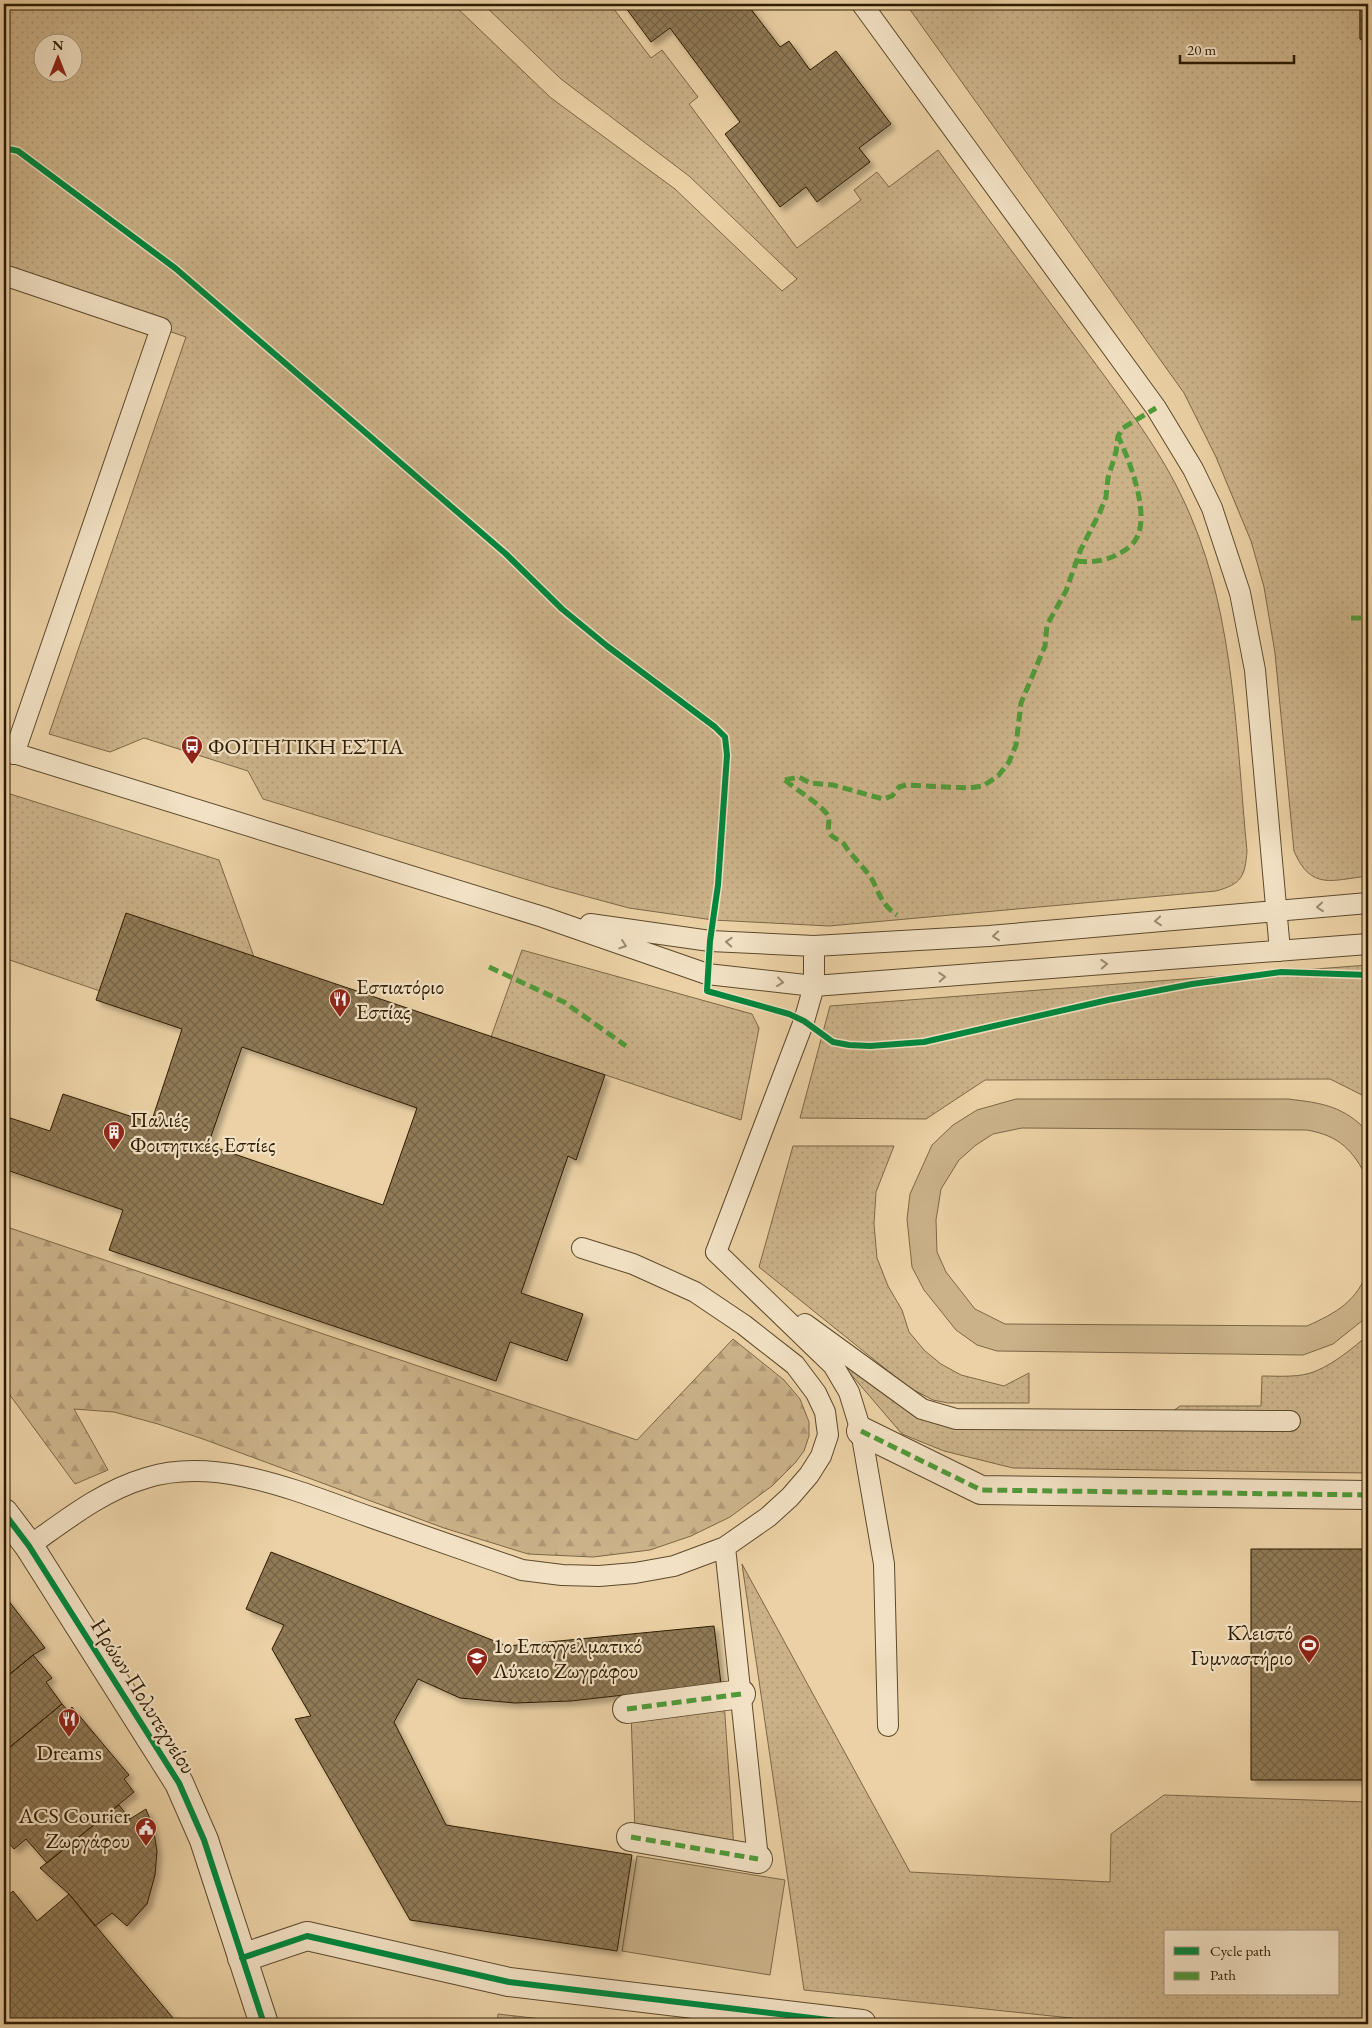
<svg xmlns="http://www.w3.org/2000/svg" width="1372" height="2028" viewBox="0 0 1372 2028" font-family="'EB Garamond',serif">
  <defs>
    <pattern id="grass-dots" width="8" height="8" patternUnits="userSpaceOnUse" patternTransform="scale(1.25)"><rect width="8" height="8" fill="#cbb289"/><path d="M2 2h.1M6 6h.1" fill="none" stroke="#af9875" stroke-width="1.8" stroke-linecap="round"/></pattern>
    <pattern id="forest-firs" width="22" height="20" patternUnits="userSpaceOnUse" patternTransform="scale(1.25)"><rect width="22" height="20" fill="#cbb289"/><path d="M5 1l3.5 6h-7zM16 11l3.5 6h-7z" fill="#af9875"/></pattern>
    <pattern id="cemetery-stones" width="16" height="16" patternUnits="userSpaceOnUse" patternTransform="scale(1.25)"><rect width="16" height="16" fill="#cbb289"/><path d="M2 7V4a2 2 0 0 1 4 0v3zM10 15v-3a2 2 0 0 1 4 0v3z" fill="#af9875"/></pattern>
    <pattern id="building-cross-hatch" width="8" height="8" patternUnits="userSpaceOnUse" patternTransform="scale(1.25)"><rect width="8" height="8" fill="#907a57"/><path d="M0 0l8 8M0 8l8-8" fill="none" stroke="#766346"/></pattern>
    <filter id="shadow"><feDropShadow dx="4.5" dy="4.5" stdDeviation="2.5" flood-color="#0004"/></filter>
  </defs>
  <rect width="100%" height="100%" fill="#ebd1a5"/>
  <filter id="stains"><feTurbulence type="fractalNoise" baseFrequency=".004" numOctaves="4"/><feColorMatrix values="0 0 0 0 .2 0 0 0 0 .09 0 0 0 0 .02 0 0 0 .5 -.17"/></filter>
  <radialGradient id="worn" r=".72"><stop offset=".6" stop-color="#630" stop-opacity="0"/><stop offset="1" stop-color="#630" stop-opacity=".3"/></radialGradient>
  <path fill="url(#grass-dots)" stroke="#7c6746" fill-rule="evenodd" d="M 4,4 L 453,4 L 551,98 L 675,189 L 782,291 L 797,279 L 689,176 L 561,79 L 483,4 L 610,4 L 651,58 L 662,50 L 698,97 L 689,104 L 797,248 L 861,200 L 854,190 L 877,172 L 889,187 L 938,150 C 985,215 1033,280 1081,344 C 1121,399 1165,454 1191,517 C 1235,621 1236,739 1247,851 C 1245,876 1242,884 1216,891 L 829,926 L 713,920 L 629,908 L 551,887 L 263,799 L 248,771 L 144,738 L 110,752 L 49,734 L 186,337 L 4,275 ZM 42,42 L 72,42 L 72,72 L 42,72 Z
    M 906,4 L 1360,4 L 1360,39 L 1368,40 L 1368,876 C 1332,880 1311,891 1294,851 L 1275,653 L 1264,587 L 1251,541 L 1216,457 L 1184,393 Z
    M 4,792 L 219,860 L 254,957 L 126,914 L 100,991 L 4,958 Z
    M 522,950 L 752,1014 L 759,1028 L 741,1120 L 491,1037 Z
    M 1368,965 L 1368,1098 L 1330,1079 L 985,1080 L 926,1119 L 800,1118 L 830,1006 Z
    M 793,1146 L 894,1146 L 876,1192 L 874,1224 L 877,1258 L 888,1286 L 902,1310 L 909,1332 L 925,1351 L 941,1364 L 961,1375 L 1004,1386 L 1029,1373 L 1029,1403 L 948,1403 L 933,1400 L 908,1387 L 759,1267 Z
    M 1368,1335 L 1368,1473 L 1013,1468 L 944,1451 L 902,1434 L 819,1337 L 907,1408 L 1153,1425 L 1180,1406 L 1261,1406 L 1262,1376 C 1279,1376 1300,1378 1316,1371 C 1335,1363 1353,1348 1368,1335 Z
    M 742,1564 L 910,1872 L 1110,1882 L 1111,1834 L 1164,1795 L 1368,1802 L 1368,2024 L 1128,2024 L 804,1990 ZM 1166,1932 L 1338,1932 L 1338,1994 L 1166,1994 Z
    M 724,1701 L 734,1849 L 635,1832 L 631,1713 Z"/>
  <path fill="url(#forest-firs)" stroke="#7c6746" d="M 4,1226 L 637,1440 L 733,1339 L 784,1380 L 800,1399 L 809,1422 L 809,1436 L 804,1451 L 795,1463 L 772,1486 L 730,1517 L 691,1536 L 650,1550 L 593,1557 L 528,1554 L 444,1528 L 203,1439 L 158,1424 L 114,1412 L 74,1409 L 108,1470 L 75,1484 L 4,1387 Z"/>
  <path fill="url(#cemetery-stones)" stroke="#7c6746" d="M 498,2014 L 585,2024 L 497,2024 Z"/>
  <path fill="#cbb289" stroke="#7c6746" d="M 1016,1099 L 1288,1099 C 1322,1103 1344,1106 1368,1132 L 1368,1180 C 1353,1150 1340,1136 1307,1130 L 1022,1128 L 993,1134 L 976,1145 L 959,1160 L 941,1189 L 936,1220 L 937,1252 L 946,1272 L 975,1309 L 1005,1324 L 1307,1326 C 1336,1313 1358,1301 1368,1269 L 1368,1316 L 1333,1344 L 1303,1355 L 997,1351 L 977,1345 L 956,1330 L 924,1290 L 912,1267 L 907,1219 L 910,1194 L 932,1145 L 953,1125 L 977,1110 Z
    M 637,1856 L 785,1880 L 770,1975 L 622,1951 Z"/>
  <path fill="url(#building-cross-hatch)" stroke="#2e1c03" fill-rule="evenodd" filter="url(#shadow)" d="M 623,4 L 747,4 L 780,47 L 789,41 L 810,70 L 836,51 L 891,124 L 859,148 L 870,162 L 817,202 L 806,187 L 780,207 L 725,134 L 740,122 L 670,28 L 651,42 Z
    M 1360,4 L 1368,4 L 1368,259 L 1368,40 L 1360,39 Z
    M 126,913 L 605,1075 L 576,1160 L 568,1156 L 521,1293 L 583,1314 L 567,1361 L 510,1342 L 496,1381 L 109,1250 L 123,1210 L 4,1169 L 4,1116 L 50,1131 L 63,1094 L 151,1123 L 182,1029 L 96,1000 ZM 242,1047 L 417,1108 L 383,1205 L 208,1145 Z
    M 1251,1549 L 1368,1549 L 1368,1780 L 1251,1780 Z
    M 271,1552 L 507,1646 L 714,1626 L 721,1684 L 571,1701 L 515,1703 L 460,1698 L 418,1679 L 394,1722 L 446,1825 L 632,1855 L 617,1951 L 410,1920 L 295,1719 L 311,1716 L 272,1649 L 284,1625 L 246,1609 Z
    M 4,1595 L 45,1648 L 33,1655 L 4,1679 Z
    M 33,1655 L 52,1678 L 46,1682 L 62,1704 L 4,1752 L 4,1679 Z
    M 62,1704 L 68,1711 L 72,1707 L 129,1775 L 124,1779 L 134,1792 L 47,1863 L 26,1839 L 14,1849 L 4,1837 L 4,1752 Z
    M 119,1805 L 130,1819 L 146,1809 L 153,1827 L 157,1851 L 155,1875 L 147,1904 L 127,1926 L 112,1913 L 95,1926 L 69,1894 L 40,1868 Z
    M 13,1891 L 37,1921 L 69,1894 L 178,2024 L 4,2024 L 4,1899 Z"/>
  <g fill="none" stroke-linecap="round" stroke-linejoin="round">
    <g stroke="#5d492c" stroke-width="22">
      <path id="service" d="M 862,4 L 1156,408 L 1193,469 L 1212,508 L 1240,593 L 1255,670 L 1280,951
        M 4,275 L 161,328 L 14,754
        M 4,750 L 543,917 L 707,974 L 814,986 L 1368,944
        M 590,924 L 710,941 L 814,946 L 989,936 L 1368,903
        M 814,946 L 814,986 L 804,1021 L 716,1252 L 833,1365 L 849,1392 L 861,1431 L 884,1564 L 888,1726
        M 805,1324 L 922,1409 L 956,1419 L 1290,1421
        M 29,1546 C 66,1520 102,1491 146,1478 C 219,1455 304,1494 373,1518 C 422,1535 472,1553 522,1570 L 562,1575 L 599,1576 L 635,1573 L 674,1566 L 725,1547 L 768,1517 L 790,1497 L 809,1475 L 821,1456 L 828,1435 L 825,1412 L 816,1393 L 795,1365 L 744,1325 L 695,1292 L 633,1264 L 582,1248
        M 725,1547 L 758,1859"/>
    </g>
    <g stroke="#5d492c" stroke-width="30">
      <path id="pedestrian" d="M 861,1431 L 981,1490 L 1368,1495
        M 627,1709 L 741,1694
        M 631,1837 L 758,1859"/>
    </g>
    <g stroke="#5d492c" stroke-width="30">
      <path id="minor" d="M 242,1958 L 307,1936 L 509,1982 L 862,2024"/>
    </g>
    <g stroke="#5d492c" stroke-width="30">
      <path id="tertiary" d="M 4,1513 L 29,1546 L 179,1783 L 204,1840 L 264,2024"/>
    </g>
    <use href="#service" stroke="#f2e1c4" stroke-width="20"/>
    <use href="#pedestrian" stroke="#f2e1c4" stroke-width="28"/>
    <use href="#minor" stroke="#f2e1c4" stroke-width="28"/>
    <use href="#tertiary" stroke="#f2e1c4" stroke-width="28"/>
    <path stroke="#509a39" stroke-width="5" stroke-dasharray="10 5" stroke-linecap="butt" d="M 1077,561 C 1091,563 1106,561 1118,554 C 1125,551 1132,546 1136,539 C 1151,515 1129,459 1118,436
      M 1351,618 L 1364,618 L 1368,623
      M 785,780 L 799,777 L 810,783 L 833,785 L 883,799 L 892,796 L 899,787 L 906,785 L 969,788 L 983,786 L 998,776 L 1009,762 L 1016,745 L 1021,703 L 1045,646 L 1047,625 L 1066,591 L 1080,551 L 1100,512 L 1106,497 L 1108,478 L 1116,452 L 1118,436 L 1123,428 L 1156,408
      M 785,780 C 797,791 817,801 827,814 C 831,820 827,826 829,832 C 832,839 840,839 844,844 C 851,856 867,870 873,881 C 879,894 883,906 897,915
      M 489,967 L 564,1002 L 626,1046
      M 861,1431 L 981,1490 L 1368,1495
      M 627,1709 L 741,1694
      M 631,1837 L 758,1859"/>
    <g stroke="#f2e1c4" stroke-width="9">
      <path id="cycleway" d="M 4,148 L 18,151 L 175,268 L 506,554 L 562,609 L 607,646 L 715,727 L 725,737 L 727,755 L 718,885 L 710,941 L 707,991 L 789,1014 L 804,1021 L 833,1042 L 849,1045 L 870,1046 L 924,1042 L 1108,1000 L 1192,984 L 1281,972 L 1368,975
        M 4,1513 L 29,1546 L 179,1783 L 204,1840 L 264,2024
        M 242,1958 L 307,1936 L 509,1982 L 862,2024"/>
    </g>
    <use href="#cycleway" stroke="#00873e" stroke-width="6"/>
  </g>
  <defs><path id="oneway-chevron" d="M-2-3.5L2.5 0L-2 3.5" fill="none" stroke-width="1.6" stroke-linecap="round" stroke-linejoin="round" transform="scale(1.25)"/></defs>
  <g stroke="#9a886d">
    <use href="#oneway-chevron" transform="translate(1320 907) rotate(175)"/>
    <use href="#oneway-chevron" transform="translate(1158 921) rotate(175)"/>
    <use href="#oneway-chevron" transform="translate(996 936) rotate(175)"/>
    <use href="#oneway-chevron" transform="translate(729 942) rotate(-177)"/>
    <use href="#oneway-chevron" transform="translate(623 945) rotate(19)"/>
    <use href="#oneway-chevron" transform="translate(1104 964) rotate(-4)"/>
    <use href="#oneway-chevron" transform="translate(942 977) rotate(-4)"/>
    <use href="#oneway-chevron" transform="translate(780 982) rotate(7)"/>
  </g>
  <defs>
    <g id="bus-pin" transform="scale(1.125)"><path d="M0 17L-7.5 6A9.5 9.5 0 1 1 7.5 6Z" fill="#8f2418" stroke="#f2e1c4"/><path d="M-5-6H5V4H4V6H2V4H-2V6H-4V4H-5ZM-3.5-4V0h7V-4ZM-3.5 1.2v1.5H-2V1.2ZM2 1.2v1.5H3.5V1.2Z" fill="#fff"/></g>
    <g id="restaurant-pin" transform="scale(1.125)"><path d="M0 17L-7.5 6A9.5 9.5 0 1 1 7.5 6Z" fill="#8f2418" stroke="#f2e1c4"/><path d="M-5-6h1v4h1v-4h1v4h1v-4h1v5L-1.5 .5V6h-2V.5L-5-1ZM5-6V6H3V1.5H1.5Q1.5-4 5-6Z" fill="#fff"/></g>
    <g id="building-pin" transform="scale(1.125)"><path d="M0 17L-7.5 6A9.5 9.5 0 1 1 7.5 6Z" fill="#8f2418" stroke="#f2e1c4"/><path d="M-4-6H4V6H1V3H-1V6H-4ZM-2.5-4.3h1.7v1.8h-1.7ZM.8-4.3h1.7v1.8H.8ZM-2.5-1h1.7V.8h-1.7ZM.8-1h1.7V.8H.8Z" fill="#fff"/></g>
    <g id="stadium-pin" transform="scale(1.125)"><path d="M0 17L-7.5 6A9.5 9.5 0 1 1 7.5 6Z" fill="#8f2418" stroke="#f2e1c4"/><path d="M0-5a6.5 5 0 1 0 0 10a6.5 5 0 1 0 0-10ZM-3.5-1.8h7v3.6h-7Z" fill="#fff"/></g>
    <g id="school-pin" transform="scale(1.125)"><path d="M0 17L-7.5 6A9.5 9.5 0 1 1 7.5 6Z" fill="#8f2418" stroke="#f2e1c4"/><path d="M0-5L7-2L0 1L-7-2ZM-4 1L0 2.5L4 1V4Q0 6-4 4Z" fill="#fff"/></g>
    <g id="civic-pin" transform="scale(1.125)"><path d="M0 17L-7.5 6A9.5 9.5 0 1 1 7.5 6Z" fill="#8f2418" stroke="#f2e1c4"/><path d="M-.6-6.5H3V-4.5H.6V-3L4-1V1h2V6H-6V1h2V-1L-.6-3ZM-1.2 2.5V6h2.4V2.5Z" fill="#fff"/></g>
  </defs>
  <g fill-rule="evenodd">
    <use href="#bus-pin" x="192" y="746"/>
    <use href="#restaurant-pin" x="340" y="999"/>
    <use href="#building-pin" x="114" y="1132"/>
    <use href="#stadium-pin" x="1309" y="1645"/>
    <use href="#school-pin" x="477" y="1658"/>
    <use href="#restaurant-pin" x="69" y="1719"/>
    <use href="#civic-pin" x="146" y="1828"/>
  </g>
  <g text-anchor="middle" stroke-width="4.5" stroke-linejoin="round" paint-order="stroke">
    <g font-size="22" fill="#2e1c03" stroke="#f2e1c4" text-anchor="start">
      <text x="208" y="754">ΦΟΙΤΗΤΙΚΗ ΕΣΤΙΑ</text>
      <text x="356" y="994">Εστιατόριο<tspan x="356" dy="25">Εστίας</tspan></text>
      <text x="130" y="1127">Παλιές<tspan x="130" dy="25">Φοιτητικές Εστίες</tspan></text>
      <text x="1293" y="1640" text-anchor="end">Κλειστό<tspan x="1293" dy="25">Γυμναστήριο</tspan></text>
      <text x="493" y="1653">1ο Επαγγελματικό<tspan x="493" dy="25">Λύκειο Ζωγράφου</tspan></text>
      <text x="69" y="1760" text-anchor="middle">Dreams</text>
      <text x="130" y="1823" text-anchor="end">ACS Courier<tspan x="130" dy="25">Ζωργάφου</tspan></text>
    </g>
    <g font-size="22" fill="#2e1c03" stroke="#f2e1c4">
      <text transform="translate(144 1696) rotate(58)" y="8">Ηρώων Πολυτεχνείου</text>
    </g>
  </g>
  <rect width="1372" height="2028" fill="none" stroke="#ebd1a5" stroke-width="20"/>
  <rect x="5" y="5" width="1362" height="2018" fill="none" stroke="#2e1c03" stroke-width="2.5"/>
  <rect x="10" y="10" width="1352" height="2008" fill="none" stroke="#2e1c03"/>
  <rect x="1164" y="1930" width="175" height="65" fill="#f2e1c4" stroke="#a49277"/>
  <rect x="1174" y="1947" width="25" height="8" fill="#00873e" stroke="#a49277"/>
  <text x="1210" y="1956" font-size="15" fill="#2e1c03">Cycle path</text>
  <rect x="1174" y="1972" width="25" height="8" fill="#509a39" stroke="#a49277"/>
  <text x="1210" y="1980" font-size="15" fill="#2e1c03">Path</text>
  <g transform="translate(58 58)"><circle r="24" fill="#f2e1c4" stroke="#a49277"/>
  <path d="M0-4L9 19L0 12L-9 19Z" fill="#8f2418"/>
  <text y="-8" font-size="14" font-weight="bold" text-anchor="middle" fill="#2e1c03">N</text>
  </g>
  <path d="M1180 55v8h114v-8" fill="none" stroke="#2e1c03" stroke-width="2.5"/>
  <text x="1187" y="55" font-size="15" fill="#2e1c03" stroke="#f2e1c4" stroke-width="4" paint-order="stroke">20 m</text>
  <rect width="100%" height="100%" filter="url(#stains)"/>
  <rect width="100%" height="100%" fill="url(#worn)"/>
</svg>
